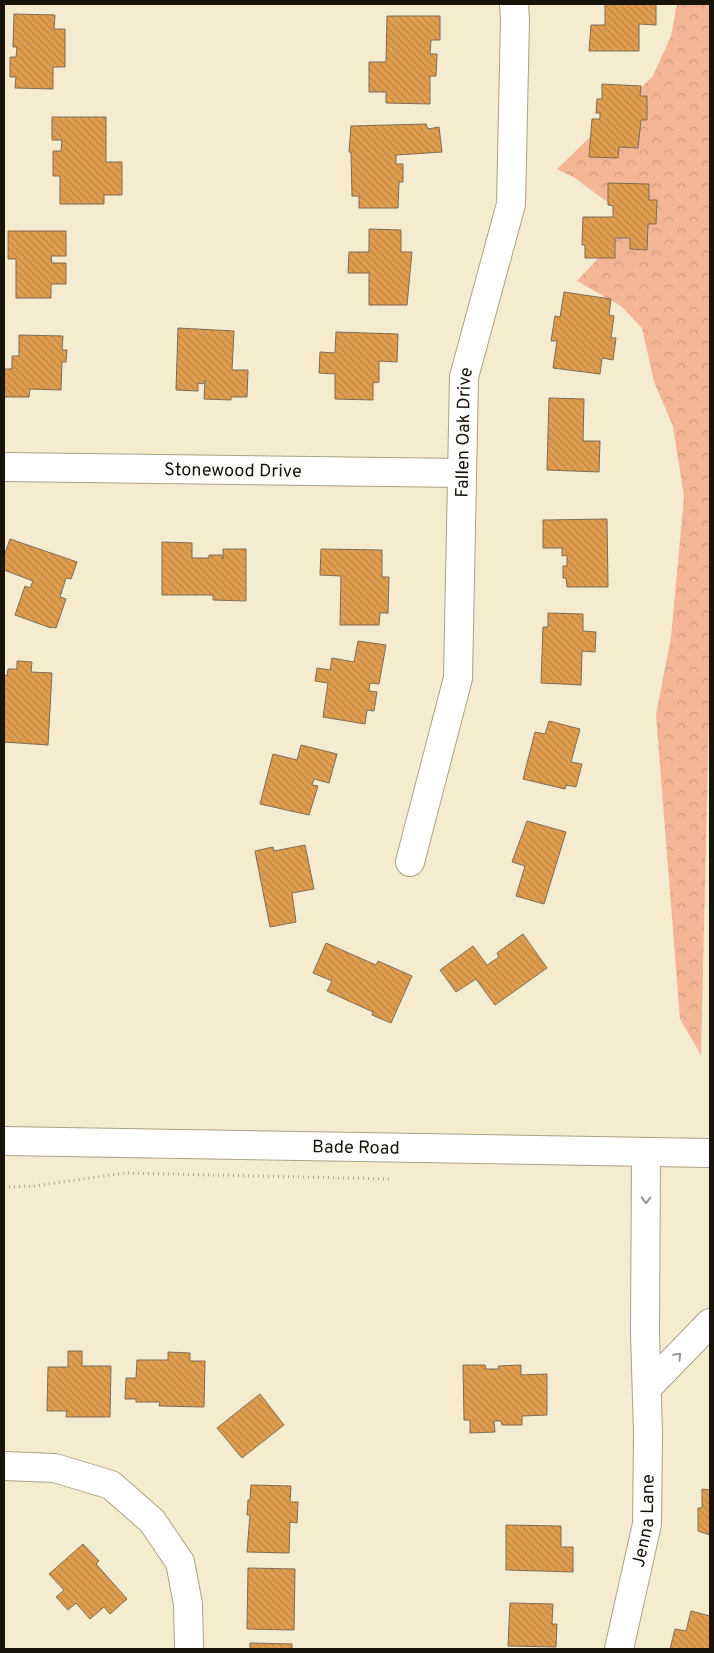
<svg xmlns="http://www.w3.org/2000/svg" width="714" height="1653" viewBox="0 0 714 1653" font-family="Overpass,sans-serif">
  <defs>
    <pattern id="forest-crowns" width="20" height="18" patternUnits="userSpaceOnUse" patternTransform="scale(1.25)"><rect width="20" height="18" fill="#f4b597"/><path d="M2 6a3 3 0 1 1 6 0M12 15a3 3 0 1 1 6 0" fill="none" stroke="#d09b81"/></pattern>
    <pattern id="building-back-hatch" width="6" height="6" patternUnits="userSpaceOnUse" patternTransform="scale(1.25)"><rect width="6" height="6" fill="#df9e4f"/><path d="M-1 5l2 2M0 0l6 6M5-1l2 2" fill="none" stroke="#bf8744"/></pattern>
  </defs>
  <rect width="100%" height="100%" fill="#f5ebce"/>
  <path fill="url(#forest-crowns)" d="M 677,4 L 710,4 L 710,674 L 701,1055 L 680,1019 L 656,715 L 671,637 L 684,497 L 673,426 L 654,382 L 642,328 L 621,306 L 577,281 L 633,221 L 575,178 L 557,169 L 653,76 L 671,36 Z"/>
  <path fill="url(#building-back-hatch)" stroke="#7e6b55" d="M 605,4 L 656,4 L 656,25 L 639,24 L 639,51 L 589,51 L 591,25 L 605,25 Z
    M 14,14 L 55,15 L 54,29 L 65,29 L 65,67 L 53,67 L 53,89 L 15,88 L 16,77 L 10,77 L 10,57 L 16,57 L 17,47 L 13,47 Z
    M 387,16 L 440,16 L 440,40 L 431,40 L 430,54 L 437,54 L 436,76 L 430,76 L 430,104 L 386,103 L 386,92 L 369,92 L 369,62 L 386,62 Z
    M 602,84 L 641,86 L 640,96 L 647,96 L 647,120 L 641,120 L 638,148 L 619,147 L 618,158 L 589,157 L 592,119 L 600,119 L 600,113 L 596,113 L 597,99 L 602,99 Z
    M 52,117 L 106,117 L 106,162 L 122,162 L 122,195 L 104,195 L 104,204 L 60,204 L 60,176 L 53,176 L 53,151 L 61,151 L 62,140 L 52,140 Z
    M 426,124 L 428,129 L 439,127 L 442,152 L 396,155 L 396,164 L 403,164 L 403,182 L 399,182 L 398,208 L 359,208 L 359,196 L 352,196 L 351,152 L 349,152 L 351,126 Z
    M 608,183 L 649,184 L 649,200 L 657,200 L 656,224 L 648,224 L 647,250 L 630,249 L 630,238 L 615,238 L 615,258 L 585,258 L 585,245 L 582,245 L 583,217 L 613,217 L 613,206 L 608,205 Z
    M 369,229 L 401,230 L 401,252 L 412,252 L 407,305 L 369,305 L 369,273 L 348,273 L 349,252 L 369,252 Z
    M 8,231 L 66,231 L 66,256 L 51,256 L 52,263 L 66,263 L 66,284 L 51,284 L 51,298 L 16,298 L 16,259 L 8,259 Z
    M 564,292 L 611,299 L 609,315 L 614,316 L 611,338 L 616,338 L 613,360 L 602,358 L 600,374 L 553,368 L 557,341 L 551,341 L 555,316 L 560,317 Z
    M 178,328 L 234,331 L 232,370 L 248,370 L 247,397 L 231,397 L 231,400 L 204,399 L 205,380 L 203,384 L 198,383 L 198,391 L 176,390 Z
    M 336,332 L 398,334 L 397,362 L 379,361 L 379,382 L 373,383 L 373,400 L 335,399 L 335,374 L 319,373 L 320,352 L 335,353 Z
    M 19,335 L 63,336 L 62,350 L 67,350 L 66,362 L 62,362 L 61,390 L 30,389 L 29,397 L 4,397 L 4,369 L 12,369 L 12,356 L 19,356 Z
    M 549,398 L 584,399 L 583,441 L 600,441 L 599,472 L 547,470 Z
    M 607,519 L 608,587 L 567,587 L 566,578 L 563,578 L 563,566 L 567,566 L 567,555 L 562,556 L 562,548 L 543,548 L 543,520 Z
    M 10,539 L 77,562 L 71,579 L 66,578 L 60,597 L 66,599 L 56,628 L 52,627 L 51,628 L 15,615 L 25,586 L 30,588 L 33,581 L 4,570 L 4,556 Z
    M 162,542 L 192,543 L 192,558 L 209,558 L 209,555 L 222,555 L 223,559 L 223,549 L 246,549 L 246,601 L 213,600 L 213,595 L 162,595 Z
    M 321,549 L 382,550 L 382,577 L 389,577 L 388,613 L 380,613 L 379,625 L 340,625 L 341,576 L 320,575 Z
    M 548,613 L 583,614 L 583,631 L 596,632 L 595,652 L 582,651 L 581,685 L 541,683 L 543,627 L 548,627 Z
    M 358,641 L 386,645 L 379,684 L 370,683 L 369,691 L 377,692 L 374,711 L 367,710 L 365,724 L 323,717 L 328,683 L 315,681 L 317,668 L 330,670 L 332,658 L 354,662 Z
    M 17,661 L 32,662 L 31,672 L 52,673 L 48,745 L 4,742 L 4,675 L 7,676 L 8,669 L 17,669 Z
    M 549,721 L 580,729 L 571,762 L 582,764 L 576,787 L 566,785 L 565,789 L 523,779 L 535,732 L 545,734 Z
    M 301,745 L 337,754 L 329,783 L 314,779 L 312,785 L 318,786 L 309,815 L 260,804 L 273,754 L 297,760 Z
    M 527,821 L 566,832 L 544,904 L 516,896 L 525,866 L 512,862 Z
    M 305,845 L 314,889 L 292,893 L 296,922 L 270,927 L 255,851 L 273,847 L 274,851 Z
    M 523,934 L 547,968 L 495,1005 L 476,979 L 456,992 L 440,970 L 473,946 L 487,965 L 499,957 L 497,953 Z
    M 326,943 L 376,965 L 378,961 L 412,976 L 391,1023 L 372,1015 L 373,1012 L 327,991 L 332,981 L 313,973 Z
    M 68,1351 L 82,1351 L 82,1366 L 111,1366 L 110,1417 L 66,1417 L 67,1411 L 47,1411 L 48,1367 L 68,1367 Z
    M 168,1352 L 190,1353 L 190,1361 L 205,1361 L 204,1407 L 159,1406 L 160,1402 L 136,1402 L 136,1399 L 125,1399 L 126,1378 L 136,1378 L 137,1360 L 168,1360 Z
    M 463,1365 L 485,1365 L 486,1369 L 499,1369 L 498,1366 L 521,1365 L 521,1375 L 547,1374 L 547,1415 L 522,1416 L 522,1425 L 502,1425 L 501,1421 L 494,1421 L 495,1432 L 470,1433 L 470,1420 L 464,1420 Z
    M 260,1394 L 284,1425 L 242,1458 L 217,1428 Z
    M 251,1485 L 291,1486 L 290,1502 L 298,1502 L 297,1523 L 290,1522 L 289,1553 L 247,1552 L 250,1515 L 247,1515 L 248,1500 L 250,1500 Z
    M 702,1489 L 710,1490 L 710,1535 L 698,1531 L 698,1508 L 702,1508 Z
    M 506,1525 L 561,1526 L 561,1547 L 573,1547 L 573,1572 L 506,1570 Z
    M 83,1544 L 99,1561 L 96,1564 L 127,1599 L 110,1614 L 104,1607 L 90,1619 L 76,1603 L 68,1610 L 56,1597 L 64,1590 L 49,1574 Z
    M 248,1568 L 295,1569 L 294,1630 L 247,1629 Z
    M 510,1603 L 553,1604 L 552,1624 L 557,1624 L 556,1647 L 508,1646 Z
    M 691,1611 L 710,1616 L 710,1649 L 670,1649 L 675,1629 L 686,1631 Z
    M 250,1643 L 292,1644 L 292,1649 L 250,1649 Z"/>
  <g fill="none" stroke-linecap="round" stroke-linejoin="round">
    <g stroke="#aba286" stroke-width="30">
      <g id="minor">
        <path id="s1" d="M 4,467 L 461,473"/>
        <path id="s2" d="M 410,862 L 458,678 L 464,377 L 511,204 L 515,20 L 514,4"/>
        <path id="s3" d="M 4,1141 L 710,1153"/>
        <path d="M 647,1388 L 710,1323"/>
        <path d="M 4,1466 L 55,1468 L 111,1485 L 152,1521 L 180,1562 L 188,1604 L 189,1649"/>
        <path id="s4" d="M 619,1649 L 647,1524 L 648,1434 L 645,1333 L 646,1152"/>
      </g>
    </g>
    <path stroke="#aca48d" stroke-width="3" stroke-dasharray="1 4" stroke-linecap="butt" d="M 4,1187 L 34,1186 L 125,1173 L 392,1179"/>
    <use href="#minor" stroke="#fff" stroke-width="28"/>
  </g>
  <defs><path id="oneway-chevron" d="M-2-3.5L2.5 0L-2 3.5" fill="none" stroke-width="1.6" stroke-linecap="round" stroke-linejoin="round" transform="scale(1.25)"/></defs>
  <g stroke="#979591">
    <use href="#oneway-chevron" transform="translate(646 1200) rotate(91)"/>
    <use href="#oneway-chevron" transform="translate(678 1356) rotate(-46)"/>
  </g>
  <g text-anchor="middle" stroke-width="5" stroke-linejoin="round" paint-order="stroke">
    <g font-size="18" fill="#18140a" stroke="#fff">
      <text dy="6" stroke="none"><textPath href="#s2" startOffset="436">Fallen Oak Drive</textPath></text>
      <text dy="6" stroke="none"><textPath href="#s1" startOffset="229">Stonewood Drive</textPath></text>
      <text dy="6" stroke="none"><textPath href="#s3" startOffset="352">Bade Road</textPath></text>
      <text dy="6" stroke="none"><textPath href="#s4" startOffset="131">Jenna Lane</textPath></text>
    </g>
  </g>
  <rect width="714" height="1653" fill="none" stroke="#18140a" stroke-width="10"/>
</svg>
